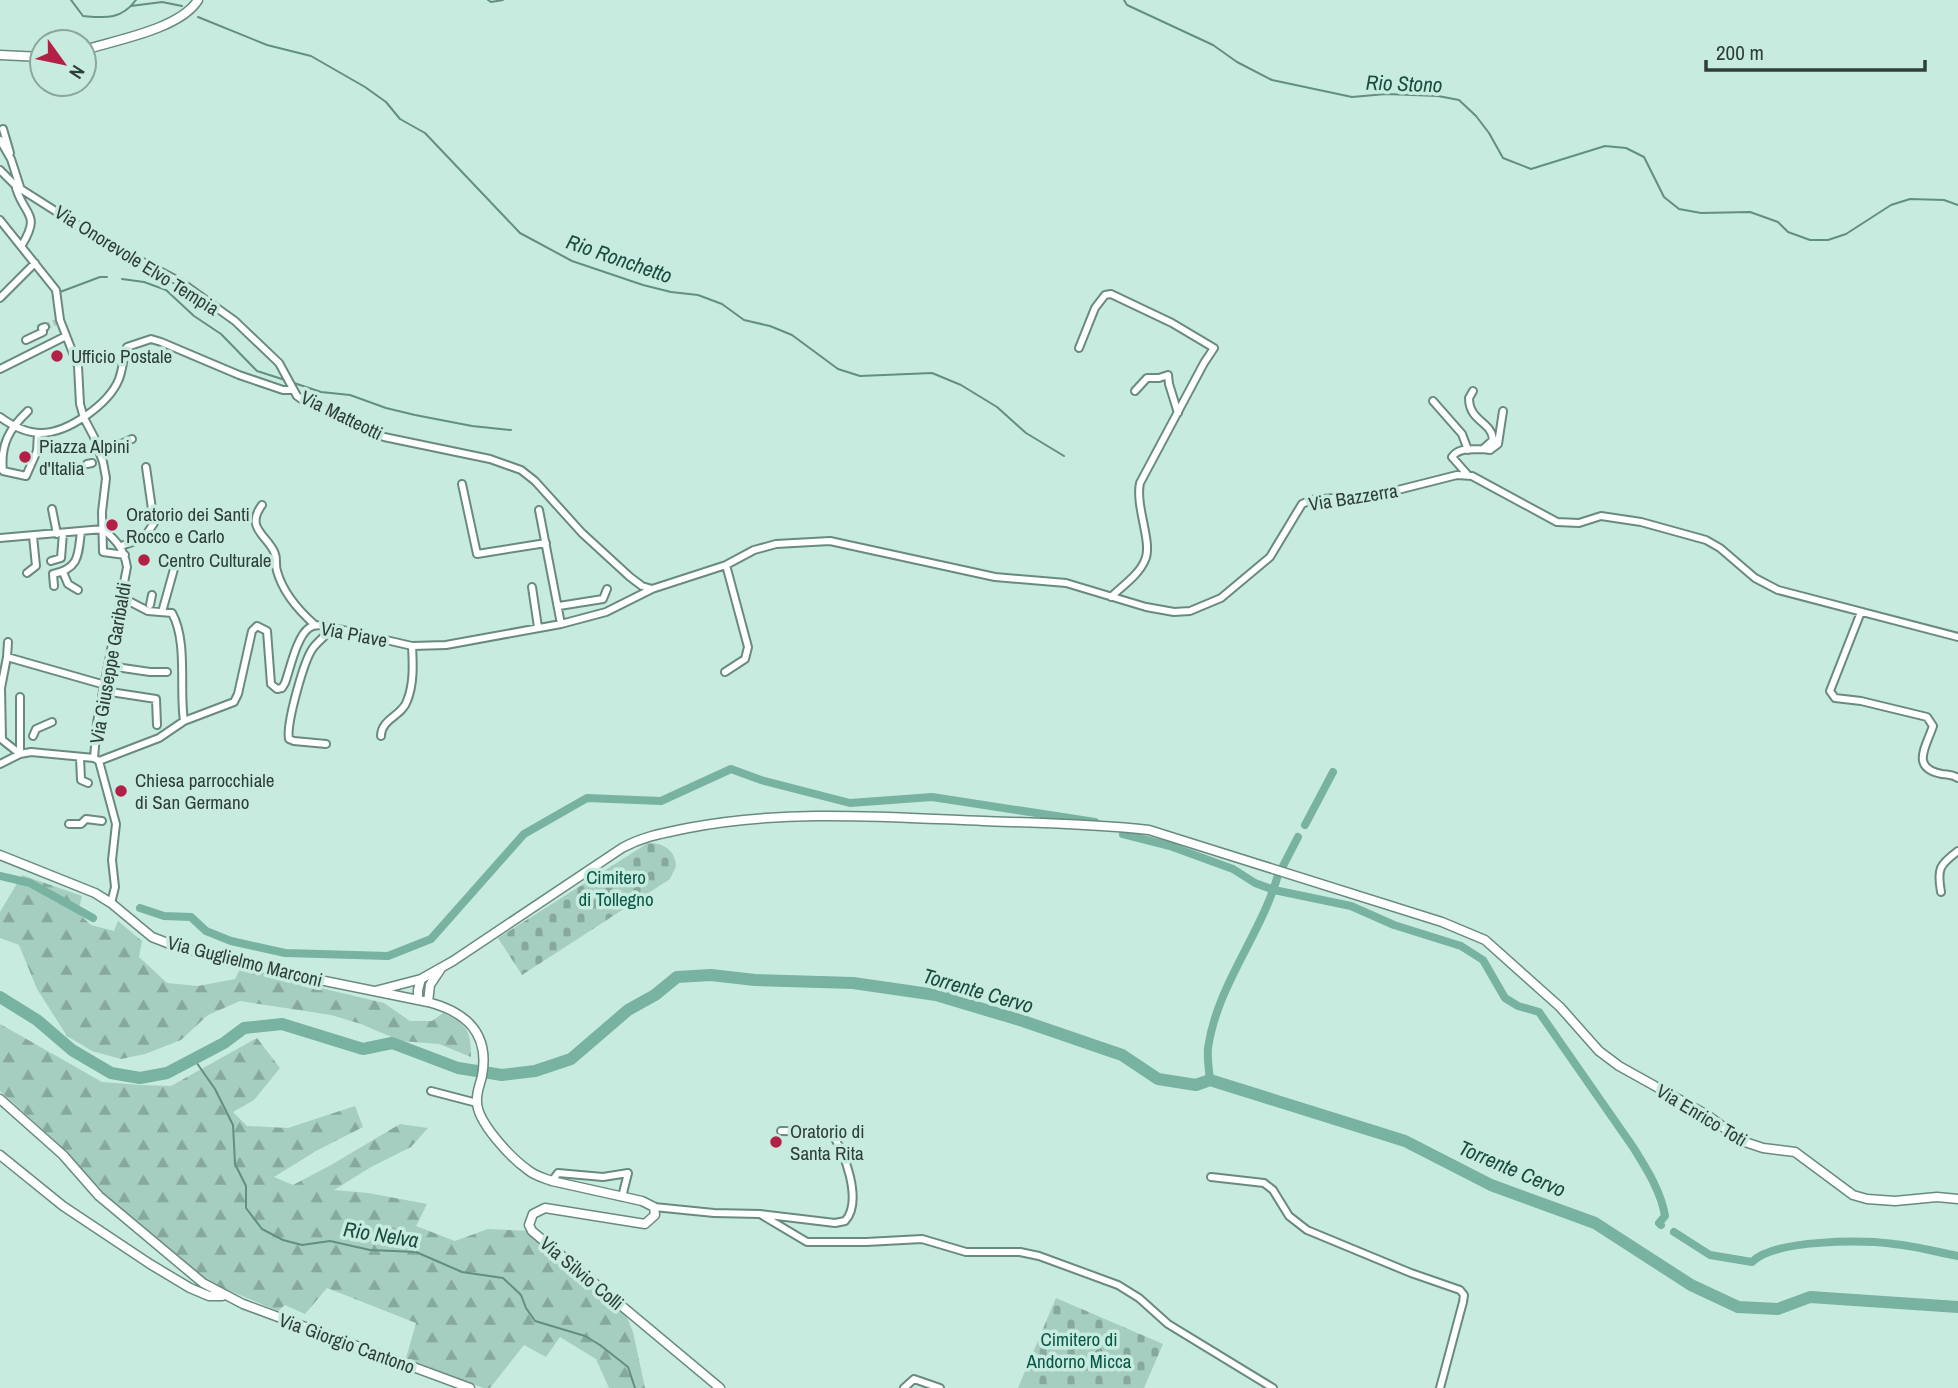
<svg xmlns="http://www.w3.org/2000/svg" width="1958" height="1388" viewBox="0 0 1958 1388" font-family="'Archivo Narrow',sans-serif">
  <defs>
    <pattern id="forest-firs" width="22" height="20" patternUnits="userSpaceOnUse" patternTransform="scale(1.75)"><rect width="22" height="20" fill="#a5cdc0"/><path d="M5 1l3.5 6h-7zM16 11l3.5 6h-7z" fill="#87a89d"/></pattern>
    <pattern id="cemetery-stones" width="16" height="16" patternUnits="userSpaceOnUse" patternTransform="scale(1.75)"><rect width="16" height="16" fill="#a5cdc0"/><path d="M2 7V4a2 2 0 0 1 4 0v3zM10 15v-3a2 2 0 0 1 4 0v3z" fill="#87a89d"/></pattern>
  </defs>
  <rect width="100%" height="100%" fill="#c7ebdf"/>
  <path fill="url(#forest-firs)" d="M 22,875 L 82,896 L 78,913 L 91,925 L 114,931 L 118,921 L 142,941 L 139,957 L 167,983 L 198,986 L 235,979 L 240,969 L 384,1003 L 410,1021 L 432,1021 L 443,1013 C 467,1024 471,1031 471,1057 L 439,1044 L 401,1041 L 361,1024 L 331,1015 L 240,1001 L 208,1015 L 181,1040 L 145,1054 L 121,1059 L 92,1051 L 67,1036 L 37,989 L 19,945 L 0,938 L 0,912 Z
    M 0,1024 L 102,1082 L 141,1085 L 171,1086 L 257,1038 L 280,1068 L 254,1100 L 233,1112 L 247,1126 L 288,1128 L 355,1106 L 363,1127 L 316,1151 L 274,1177 L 293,1185 L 331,1165 L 400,1124 L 428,1128 L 411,1147 L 371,1167 L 334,1190 L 368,1193 L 427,1204 L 416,1226 L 455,1241 L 488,1229 L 532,1231 L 622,1306 L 633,1332 L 645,1388 L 609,1388 L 596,1359 L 560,1337 L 546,1357 L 524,1345 L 490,1388 L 483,1388 L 406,1358 L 416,1323 L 327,1288 L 305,1314 L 285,1305 L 278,1311 L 211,1283 L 169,1252 L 102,1193 L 65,1150 L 0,1091 Z"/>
  <path fill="url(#cemetery-stones)" d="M 648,843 C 664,843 675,850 676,866 L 670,879 L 522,975 L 498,938 Z
    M 1056,1298 L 1163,1344 L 1144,1388 L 1018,1388 Z"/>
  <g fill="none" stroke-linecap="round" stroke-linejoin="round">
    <path stroke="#628f81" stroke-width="2" d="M 71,0 L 83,16 C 106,18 121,20 136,0
      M 488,0 L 491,2 L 503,0
      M 1124,0 L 1127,5 L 1213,45 L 1237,62 L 1272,80 L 1352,97 L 1386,94 L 1438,96 L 1459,100 L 1476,116 L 1489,133 L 1503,158 L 1531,169 L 1605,146 L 1626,148 L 1644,157 L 1664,197 L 1679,209 L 1701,213 L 1750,212 L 1778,222 L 1788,232 L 1810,240 L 1828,240 L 1846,234 L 1891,205 L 1910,199 L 1944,200 L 1958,205
      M 131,6 L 162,2 L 182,6
      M 198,17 L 267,45 L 311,56 L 365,87 L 386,102 L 400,119 L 425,133 L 520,233 L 572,261 L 643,285 L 671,292 L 698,295 L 722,304 L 744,320 L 770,326 L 792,335 L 838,369 L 860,376 L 932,373 L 961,385 L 997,407 L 1026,433 L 1064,456
      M 122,279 L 144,282 L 166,290 L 194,316 L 221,334 L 257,371 L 285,380
      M 60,292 L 100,277 L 107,277
      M 294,383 L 321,392 L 350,395 L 386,408 L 415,415 L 472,426 L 511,430
      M 194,1059 L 215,1089 L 233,1125 L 235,1164 L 246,1186 L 246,1208 L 262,1229 L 283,1240 L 302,1245 L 330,1241 L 370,1250 L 416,1252 L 462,1272 L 503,1278 L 521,1295 L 526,1308 L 535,1321 L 585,1336 L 600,1345 L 628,1367 L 635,1388"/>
    <path stroke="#78b2a0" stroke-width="8" d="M 1305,825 L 1333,772
      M 1123,834 L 1170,846 L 1233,869 L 1255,883 L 1274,890 L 1351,906 L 1394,925 L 1461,946 L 1483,960 L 1505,998 L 1518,1006 L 1539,1012 L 1633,1147 C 1646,1168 1661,1191 1665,1216 L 1659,1223 L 1661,1225
      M 1283,866 L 1298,837
      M 0,876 L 30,883 L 93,918
      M 140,908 L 164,916 L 191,917 L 206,931 L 231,941 L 285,953 L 388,956 L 431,939 L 524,834 L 587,798 L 661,801 L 731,769 L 761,780 L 850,803 L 932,797 L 1095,822
      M 1210,1080 C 1209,1070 1207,1058 1208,1048 C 1217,985 1261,935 1278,875
      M 1674,1232 L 1710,1255 L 1752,1262 C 1774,1239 1863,1240 1894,1244 C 1915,1246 1937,1252 1958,1256"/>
    <path stroke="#78b2a0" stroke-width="12" d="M 0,997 L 37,1020 L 72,1050 L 111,1073 L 140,1078 L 167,1073 L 224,1043 L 244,1028 L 282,1024 L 363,1049 L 392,1043 L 458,1068 L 502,1075 L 535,1071 L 571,1059 L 628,1010 L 655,995 L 677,977 L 711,975 L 755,980 L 853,983 L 936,995 L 1023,1021 L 1122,1055 L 1158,1079 L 1196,1085 L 1210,1080 L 1405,1141 L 1491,1185 L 1595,1223 L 1691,1285 L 1738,1307 L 1778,1309 L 1810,1297 L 1958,1307"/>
    <path stroke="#a9c8be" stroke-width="6" stroke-dasharray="6 3" stroke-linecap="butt" d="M 45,327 L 56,322"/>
    <g stroke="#698a7f" stroke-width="10">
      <path id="street" d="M 3,129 L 10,153
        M 0,140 L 11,159 L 21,190
        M 0,170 L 16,186 L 101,240 L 182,283 L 235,321 L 279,363 L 297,396 L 304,401 L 384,437 L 490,459 L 521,470 L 535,481 L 582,533 L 630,577 L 642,586 L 652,589
        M 16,188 C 25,217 41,213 22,245
        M 0,220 L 56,290 L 60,320 L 78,366 L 80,404 L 84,418 L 94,437 L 103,462 L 106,478 L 102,512 L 103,552 L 125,555
        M 0,298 L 35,263
        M 26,340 L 43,332 L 42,328 L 45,327
        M 1079,348 L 1095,308 L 1105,295 L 1111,294 L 1172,323 L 1214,348 L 1204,363 L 1140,483 C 1135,507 1153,543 1145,560 C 1139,575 1122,586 1111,597
        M 0,369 L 66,336
        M 1135,391 L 1147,378 L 1159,378 L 1168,375 L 1169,384 L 1178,413
        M 1433,401 L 1462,434 L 1468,450
        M 28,411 C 10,428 0,444 3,471 L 26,476 L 37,451 L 38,433
        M 0,417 C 11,425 27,433 41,433 C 68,433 109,404 119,379 C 123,368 123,358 127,347 L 151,339 L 161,342 L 239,375 L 283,390 L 293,390
        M 98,448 L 119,445 L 132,439
        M 1483,449 L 1490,450 L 1498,444 L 1503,411
        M 87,464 L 92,463
        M 1467,474 L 1452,457 C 1459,447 1471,450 1483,449 L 1493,440 C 1492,421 1469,422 1469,398 L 1473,391
        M 462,484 L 477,554 L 546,543
        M 262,505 C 244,529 269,536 275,554 C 277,559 275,565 277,571 C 283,593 298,610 315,625
        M 52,509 L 57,534
        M 539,510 L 561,624
        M 0,538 L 103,529 C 117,541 124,549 127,567 L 97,723 L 94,758 L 99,761 L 116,824 L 112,860 L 115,887 L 111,903
        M 121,546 L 144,538 L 154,523 L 146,467
        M 51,561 L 61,558 L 63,533
        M 63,572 L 68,584 L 78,590
        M 27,573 L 36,566 L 33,536
        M 54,586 L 53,574 C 80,568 78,555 81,531
        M 532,587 L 538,627
        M 121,597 L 148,611 L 172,613 C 188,642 179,688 184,721
        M 150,605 L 152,595
        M 559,606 L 603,599 L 607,589
        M 162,612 L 174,569
        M 1861,612 L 1830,691 L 1835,698 L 1861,701 L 1927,717 L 1933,726 C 1926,747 1910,768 1942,774 C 1949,775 1952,774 1958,778
        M 7,657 L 8,642
        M 109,666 L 150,672 L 167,672
        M 725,672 L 745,659 L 748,647 L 726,565
        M 104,691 L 156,699 L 157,725
        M 20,697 L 20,754
        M 33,736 L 36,729 L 52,722
        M 381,736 C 381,719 402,716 407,701 C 414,684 413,664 412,646
        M 0,738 L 20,754
        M 2,739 L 1,688 L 7,657 L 105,685
        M 326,744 L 294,741 L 289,739 C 286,724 304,660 313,648 C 319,640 327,635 333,627
        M 80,757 L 81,780 L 88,783
        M 99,761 L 159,738 L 184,721 L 234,702 L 238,694 L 252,631 L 257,626 L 267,631 L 271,684 L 277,689 L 282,688 L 285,683 C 290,669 297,636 309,628 C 314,624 321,625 326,626 L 412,646 L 446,645 L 561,624 L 606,612 L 652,589 L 726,565 L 754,550 L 776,544 L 830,541 L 995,577 L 1066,583 L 1146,607 L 1174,612 L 1190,611 L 1221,598 L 1270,557 L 1302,504 L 1311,500 L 1382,494 L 1457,475 L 1472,476 L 1557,522 L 1579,523 L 1601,516 L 1641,522 L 1706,540 L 1720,548 L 1755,578 L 1778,590 L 1958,637
        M 0,764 L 20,754 L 31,752 L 94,758
        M 69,824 L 81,824 L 86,819 L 102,821
        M 1941,892 C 1937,869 1939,865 1958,851
        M 431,1091 L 477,1103
        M 1211,1177 L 1264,1183 L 1273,1190 L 1289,1216 L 1307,1230 L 1411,1273 L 1460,1290 L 1464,1295 L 1463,1302 L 1440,1388
        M 552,1181 L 558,1173 L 603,1177 L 628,1173 L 622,1197
        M 654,1207 L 714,1213 L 760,1214 L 835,1223 L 845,1221 C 863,1202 845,1151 831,1133 L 825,1132 L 781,1131
        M 760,1214 L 807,1242 L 866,1242 L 922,1239 L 966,1252 L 1020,1252 L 1039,1256 L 1118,1285 L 1139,1298 L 1168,1324 L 1273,1388
        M 904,1388 L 914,1379 L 940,1388"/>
    </g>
    <g stroke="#698a7f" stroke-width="11">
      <path id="secondary" d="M 84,50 C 116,40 180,29 198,0
        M 0,55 L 42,57
        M 0,855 L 95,893 L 111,903 L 152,937 L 170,944 L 231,962 L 428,1002 C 466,1012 490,1033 482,1076 C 480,1085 476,1093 477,1102 C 477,1122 511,1158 528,1170 C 535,1176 544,1178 552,1181 L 642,1201 L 654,1207 L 655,1215 L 645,1224 L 545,1208 L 533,1214 L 529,1225 L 532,1231 L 720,1388
        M 375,991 L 421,979 L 453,961 L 622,848 C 644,836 664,833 688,828 C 784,809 886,817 984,821 C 1039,823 1094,824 1149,830 L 1442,922 L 1485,940 L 1560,1007 L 1599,1051 L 1619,1066 L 1707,1115 L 1742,1141 L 1763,1148 L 1795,1152 L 1853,1195 L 1867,1199 L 1895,1201 L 1937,1197 L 1958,1199
        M 418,1000 L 418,990 L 421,979
        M 428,1002 L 430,985 L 440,970
        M 0,1099 L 63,1155 L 99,1196 L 203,1283 L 243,1304 L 470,1388
        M 0,1155 L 63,1206 L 150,1264 L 190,1288 L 209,1296 L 222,1296"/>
    </g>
    <use href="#street" stroke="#fff" stroke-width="6"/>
    <use href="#secondary" stroke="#fff" stroke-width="8"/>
  </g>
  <g fill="#b22046" stroke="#c7ebdf" stroke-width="2.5">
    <circle cx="57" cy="356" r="7"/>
    <circle cx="25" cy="457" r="7"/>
    <circle cx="112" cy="525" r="7"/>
    <circle cx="144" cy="560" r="7"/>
    <circle cx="121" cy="791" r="7"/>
    <circle cx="776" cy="1142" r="7"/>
  </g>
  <g text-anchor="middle" stroke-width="7" stroke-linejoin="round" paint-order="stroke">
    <g font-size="19" fill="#303e3a" stroke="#c7ebdf">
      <text transform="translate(137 260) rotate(32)" y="7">Via Onorevole Elvo Tempia</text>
      <text transform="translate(342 415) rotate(26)" y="7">Via Matteotti</text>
      <text transform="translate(1353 497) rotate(-9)" y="7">Via Bazzerra</text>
      <text transform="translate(354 634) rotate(11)" y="7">Via Piave</text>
      <text transform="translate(110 663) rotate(-80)" y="7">Via Giuseppe Garibaldi</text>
      <text transform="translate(245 961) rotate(14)" y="7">Via Guglielmo Marconi</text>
      <text transform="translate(1702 1115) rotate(31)" y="7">Via Enrico Toti</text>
      <text transform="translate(582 1273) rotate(40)" y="7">Via Silvio Colli</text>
      <text transform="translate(347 1343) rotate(20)" y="7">Via Giorgio Cantono</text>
    </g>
    <g font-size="19" fill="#303e3a" stroke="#c7ebdf" text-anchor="start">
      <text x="71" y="363">Ufficio Postale</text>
      <text x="39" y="453">Piazza Alpini<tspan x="39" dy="22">d'Italia</tspan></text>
      <text x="126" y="521">Oratorio dei Santi<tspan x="126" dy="22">Rocco e Carlo</tspan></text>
      <text x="158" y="567">Centro Culturale</text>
      <text x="135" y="787">Chiesa parrocchiale<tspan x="135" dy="22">di San Germano</tspan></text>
      <text x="790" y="1138">Oratorio di<tspan x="790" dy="22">Santa Rita</tspan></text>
    </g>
    <g font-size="19" fill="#075847" stroke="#c7ebdf">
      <text x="616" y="884">Cimitero<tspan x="616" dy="22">di Tollegno</tspan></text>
      <text x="1079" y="1346">Cimitero di<tspan x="1079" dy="22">Andorno Micca</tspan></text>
    </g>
    <g font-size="21" font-style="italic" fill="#1a4b3e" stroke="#c7ebdf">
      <text transform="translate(1404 84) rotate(2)" y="7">Rio Stono</text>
      <text transform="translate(619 259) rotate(19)" y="7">Rio Ronchetto</text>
      <text transform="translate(978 991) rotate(16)" y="7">Torrente Cervo</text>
      <text transform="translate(1512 1169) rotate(23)" y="7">Torrente Cervo</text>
      <text transform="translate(381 1235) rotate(9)" y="7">Rio Nelva</text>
    </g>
  </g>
  <g transform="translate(63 63) rotate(123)"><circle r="33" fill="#c7ebdf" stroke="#8ba69d" stroke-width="2"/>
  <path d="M0-5L12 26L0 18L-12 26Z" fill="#b22046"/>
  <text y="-10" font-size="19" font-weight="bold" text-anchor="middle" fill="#303e3a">N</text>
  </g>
  <path d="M1706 60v10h219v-10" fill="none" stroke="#303e3a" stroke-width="3.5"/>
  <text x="1716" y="60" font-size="21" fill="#303e3a" stroke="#c7ebdf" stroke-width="5" paint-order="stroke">200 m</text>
</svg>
